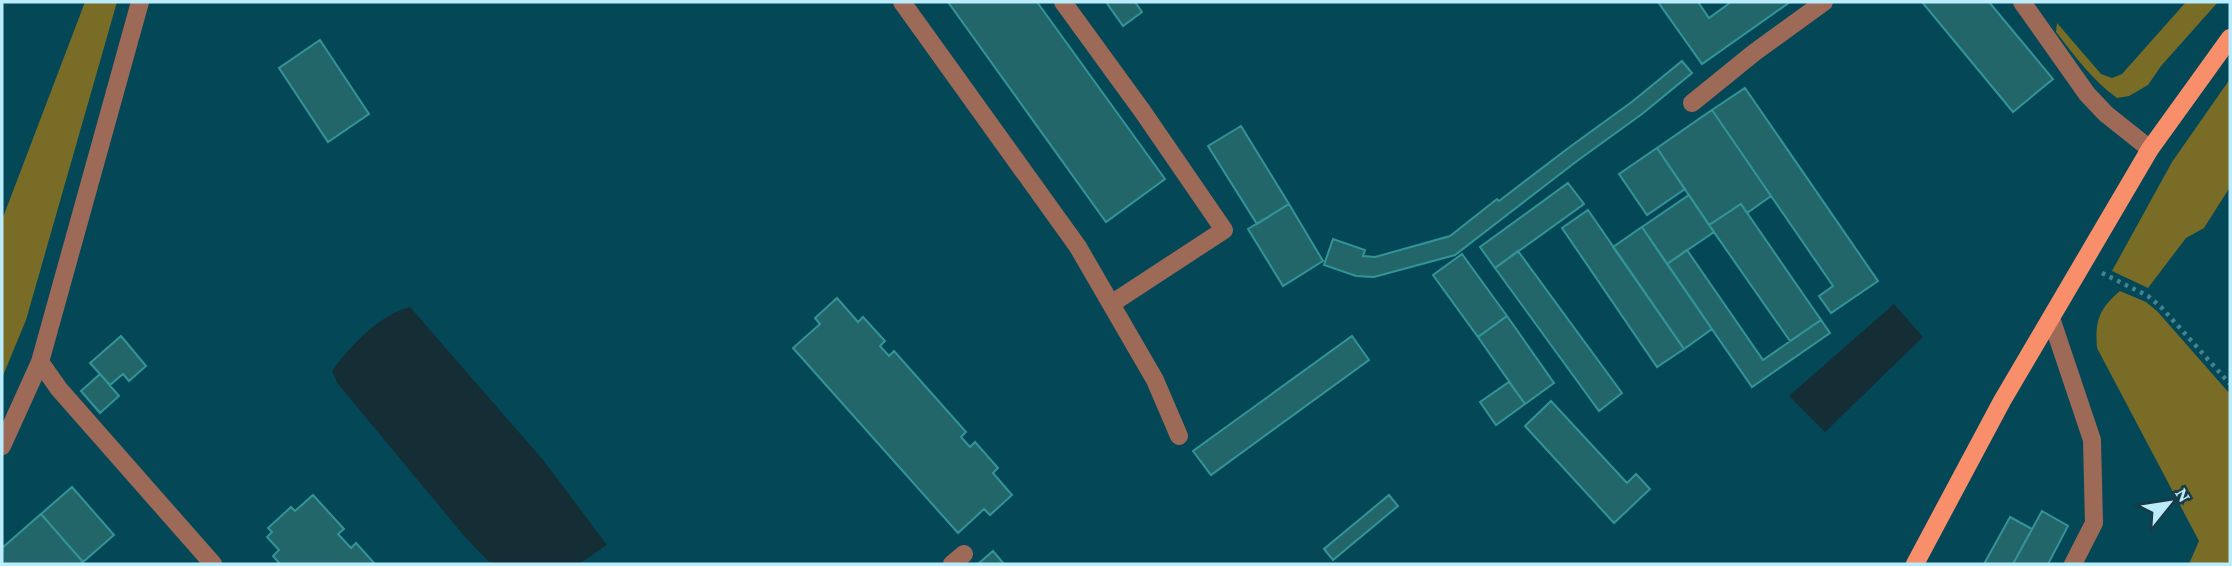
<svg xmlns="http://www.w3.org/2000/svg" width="2232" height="566" viewBox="0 0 2232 566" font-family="'Crimson Pro',serif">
  <rect width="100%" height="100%" fill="#044858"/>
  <path fill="#786c27" d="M 85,2 L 117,2 L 26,320 L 2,378 L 2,220 Z
    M 2186,2 L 2218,2 L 2161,66 L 2148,85 L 2129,96 L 2117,98 C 2092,80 2075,56 2056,32 L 2057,23 L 2101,74 L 2112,78 L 2122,74 Z
    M 2230,79 L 2230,187 L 2204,228 L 2186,238 L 2148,288 L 2112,271 L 2172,162 Z
    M 2120,291 L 2146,302 L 2157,311 L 2230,394 L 2230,564 L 2189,564 L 2199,541 L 2097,348 C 2095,320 2099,309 2120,291 Z"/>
  <path fill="#152d34" d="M 1894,304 L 1923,337 L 1825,432 L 1789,396 Z
    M 410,307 L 544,461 L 607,545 L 579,564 L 491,564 L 465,537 L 338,384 L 332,371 C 351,345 379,315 410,307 Z"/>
  <path fill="#236669" stroke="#339498" stroke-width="2" d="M 948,2 L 1037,2 L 1165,179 L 1106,222 Z
    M 1106,2 L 1135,2 L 1142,12 L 1123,26 Z
    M 1658,2 L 1698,2 L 1709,18 L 1731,2 L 1790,2 L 1702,64 Z
    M 1922,2 L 1989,2 L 2053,79 L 2013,112 Z
    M 320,40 L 369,114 L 328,142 L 279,68 Z
    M 1682,61 L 1692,73 L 1642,114 L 1577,161 L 1455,255 L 1374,277 L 1356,276 L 1324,265 L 1333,239 L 1365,250 L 1363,256 L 1375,257 L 1450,236 L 1497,199 L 1499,201 L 1567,149 L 1633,101 Z
    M 1745,88 L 1878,281 L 1831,313 L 1819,296 L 1833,286 L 1712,110 Z
    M 1712,110 L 1771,196 L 1747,213 L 1741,204 L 1709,225 L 1657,148 Z
    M 1241,126 L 1289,204 L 1257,224 L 1208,146 Z
    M 1657,148 L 1685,189 L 1647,215 L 1619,174 Z
    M 1568,183 L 1584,204 L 1495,268 L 1480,247 Z
    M 1689,195 L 1714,232 L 1667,264 L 1642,227 Z
    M 1289,204 L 1323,261 L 1283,286 L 1248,229 Z
    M 1741,204 L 1821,320 L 1790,341 L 1709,225 Z
    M 1588,210 L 1684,349 L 1657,367 L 1562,228 Z
    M 1642,227 L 1712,329 L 1684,349 L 1613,247 Z
    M 1687,250 L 1763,360 L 1821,320 L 1830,333 L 1752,387 L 1667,264 Z
    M 1518,251 L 1622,393 L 1599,411 L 1495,268 Z
    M 1462,254 L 1507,316 L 1478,337 L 1433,275 Z
    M 837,298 L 858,322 L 863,317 L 885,341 L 880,346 L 889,356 L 894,351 L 966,432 L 961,437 L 970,447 L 975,442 L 998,468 L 993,473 L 1012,495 L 990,515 L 984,509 L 958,533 L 793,348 L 820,324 L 815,318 Z
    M 1507,316 L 1554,383 L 1525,404 L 1478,337 Z
    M 121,336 L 146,366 L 129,381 L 123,374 L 110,385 L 90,363 Z
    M 1352,336 L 1369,360 L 1211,475 L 1193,451 Z
    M 100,374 L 119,396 L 100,413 L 81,391 Z
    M 1509,382 L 1525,404 L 1496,425 L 1480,402 Z
    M 1551,401 L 1627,483 L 1636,474 L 1650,489 L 1614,523 L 1525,426 Z
    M 72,487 L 114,535 L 83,562 L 41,514 Z
    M 313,495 L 344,529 L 338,534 L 351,548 L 356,543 L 375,564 L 280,564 L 273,556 L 279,550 L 267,537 L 272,532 L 268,528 L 291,507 L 295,511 Z
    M 1389,495 L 1398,506 L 1333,560 L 1324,549 Z
    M 2042,511 L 2068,526 L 2048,564 L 2013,564 Z
    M 41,514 L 83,562 L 80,564 L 2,564 L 2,548 Z
    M 2010,517 L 2032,529 L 2013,564 L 1984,564 Z
    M 993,551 L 1004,564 L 978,564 Z"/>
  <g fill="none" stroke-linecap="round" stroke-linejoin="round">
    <path stroke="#458292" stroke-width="4.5" stroke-dasharray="3.5 5" stroke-linecap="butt" d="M 2102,273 L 2148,296 L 2162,308 L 2230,384"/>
    <path stroke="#9e6a58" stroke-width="18" d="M 902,2 L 1078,247 L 1155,380 L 1179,436
      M 1063,2 L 1143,112 L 1224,230 L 1111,304
      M 2022,2 L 2087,94 L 2106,114 L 2150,149
      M 1692,103 L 1755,52 L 1824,2
      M 2051,318 L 2092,440 L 2094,523 L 2073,564
      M 40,362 L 59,389 L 213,564
      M 2,446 L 40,362 L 140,2
      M 952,564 L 964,554"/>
    <path stroke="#f98e6a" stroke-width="18" d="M 1915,564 L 2002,401 L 2150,149 L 2230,38"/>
  </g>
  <rect width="2232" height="566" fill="none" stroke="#bbecfc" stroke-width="7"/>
  <g transform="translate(2169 503) rotate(60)" stroke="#183b46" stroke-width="5" paint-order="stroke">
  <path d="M0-5L12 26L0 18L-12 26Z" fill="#bbecfc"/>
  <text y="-10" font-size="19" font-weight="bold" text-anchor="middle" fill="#bbecfc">N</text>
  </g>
</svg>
